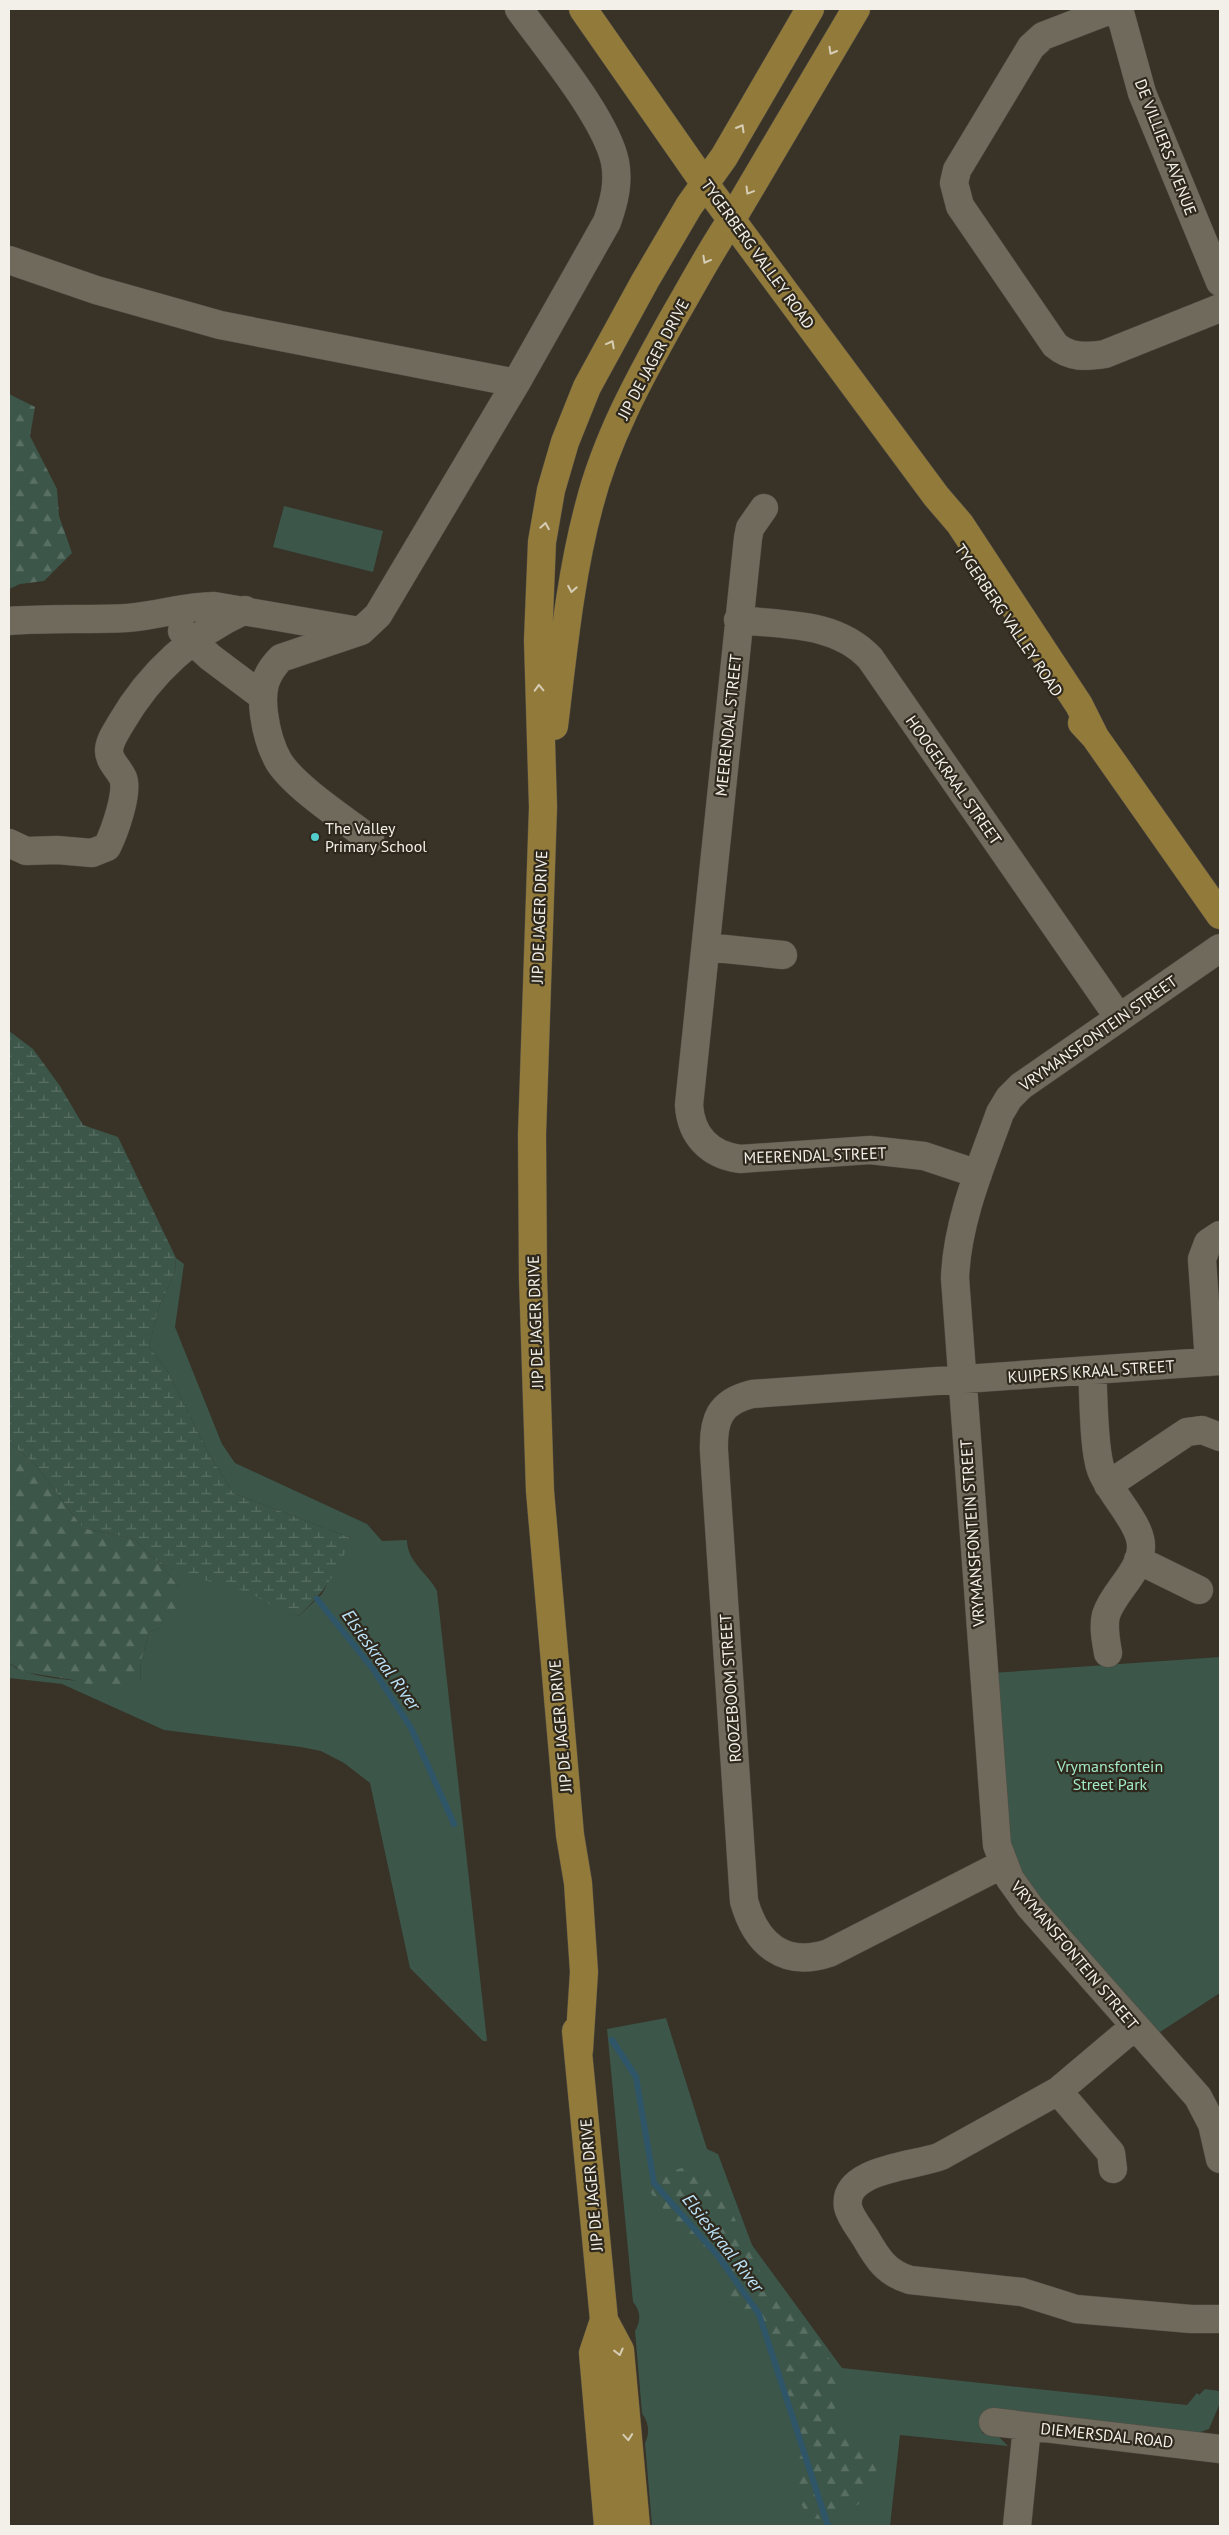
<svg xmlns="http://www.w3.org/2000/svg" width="1229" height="2535" viewBox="0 0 1229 2535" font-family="'PT Sans',sans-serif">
  <defs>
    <pattern id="forest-firs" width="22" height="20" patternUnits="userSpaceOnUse" patternTransform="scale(1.25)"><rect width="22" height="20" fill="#3c564a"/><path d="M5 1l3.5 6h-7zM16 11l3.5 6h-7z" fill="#596f64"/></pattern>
    <pattern id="wetland-marsh" width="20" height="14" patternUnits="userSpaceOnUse" patternTransform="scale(1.25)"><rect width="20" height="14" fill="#3c564a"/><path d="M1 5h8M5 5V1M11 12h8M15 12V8" fill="none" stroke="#596f64"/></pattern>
  </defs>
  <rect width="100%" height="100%" fill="#383227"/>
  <path fill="#3c564a" d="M 284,506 L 383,531 L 373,572 L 273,547 Z
    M 176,1258 L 184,1264 L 175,1327 L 222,1444 L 235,1463 L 367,1524 L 382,1541 L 407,1540 C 407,1562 428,1573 437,1591 L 487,2041 L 483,2041 L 410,1968 L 370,1783 L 344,1763 L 321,1751 L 301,1747 L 164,1730 L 62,1684 L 9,1678 L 9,1663 C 29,1682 111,1683 140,1683 L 141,1661 L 149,1632 L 161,1628 L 179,1587 L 160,1564 C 189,1575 217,1581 246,1591 C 265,1598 280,1610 299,1616 L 322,1594 L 351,1538 L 233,1493 L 209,1454 L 168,1372 L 149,1346 L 158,1309 L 175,1272 Z
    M 1220,1657 L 1220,1993 L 1157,2034 L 1035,1898 L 1010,1856 L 992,1673 Z
    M 666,2018 L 707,2149 L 718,2154 L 752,2245 L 842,2368 L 1187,2405 L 1197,2393 L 1199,2395 L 1205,2389 L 1219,2391 L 1220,2403 L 1209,2429 L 1192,2435 L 984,2413 L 982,2433 L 998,2436 L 1008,2446 L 900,2435 L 890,2526 L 652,2526 L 645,2443 C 650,2432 649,2424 642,2413 L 635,2331 C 641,2321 641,2311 633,2302 L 607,2029 Z"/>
  <path fill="url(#forest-firs)" d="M 9,394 L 35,407 L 30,436 L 57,489 L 59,516 L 72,553 L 44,581 L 20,584 L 9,589 Z
    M 9,1442 L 36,1465 L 83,1528 L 134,1539 L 160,1564 L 179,1587 L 180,1606 L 161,1628 L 149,1632 L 141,1661 L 140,1683 L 115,1693 L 73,1680 L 24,1672 L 9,1663 Z
    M 685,2167 L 700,2175 L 726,2200 L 741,2232 L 752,2245 L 755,2262 L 764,2279 L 789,2302 L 798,2318 L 822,2345 L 837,2375 L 835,2410 L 842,2427 L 878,2467 L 858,2505 L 839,2506 L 825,2519 L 808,2518 L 800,2501 L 796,2483 L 798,2448 L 795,2431 L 783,2396 L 786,2379 L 785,2361 L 732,2302 L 724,2268 L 718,2256 L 699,2255 L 651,2193 C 657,2176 669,2172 685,2167 Z"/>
  <path fill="url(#wetland-marsh)" d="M 9,1031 L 33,1049 L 60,1086 L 83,1125 L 118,1137 L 176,1258 L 175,1272 L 158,1309 L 149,1346 L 168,1372 L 209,1454 L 233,1493 L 351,1538 C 340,1570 323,1593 299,1616 L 282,1611 L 248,1592 L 193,1577 L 160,1564 L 134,1539 L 83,1528 L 36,1465 L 9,1442 Z"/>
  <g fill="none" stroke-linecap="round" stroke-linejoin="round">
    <path stroke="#2f5569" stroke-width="6" d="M 317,1599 L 373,1669 L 411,1728 L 454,1824
      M 612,2040 L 636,2077 L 654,2183 L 718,2256 L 759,2314 L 828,2526"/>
    <g stroke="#524d44" stroke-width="29">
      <path id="minor" d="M 1113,9 L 1043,36 L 1031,47 L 957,170 L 954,183 L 960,206 L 1055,345 C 1070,358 1086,357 1105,354 L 1220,308
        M 1119,9 L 1142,93 L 1220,282
        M 9,260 L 96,290 L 220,325 L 516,383
        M 764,508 L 750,528 L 748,538 L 689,1105 C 691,1136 710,1155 740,1159 L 870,1150 L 924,1156 L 978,1174
        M 738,620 C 785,625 836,622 870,658 L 1119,1018
        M 9,621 C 48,618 88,620 127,618 C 157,616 185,606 214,606 L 359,631
        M 182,631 L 210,657 L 262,696
        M 370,839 C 344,819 296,788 279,762 C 271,748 266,730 264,714 C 261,690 264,675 281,658 L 361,631 L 378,615 L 516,383 L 607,222 C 614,202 619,183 615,162 C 606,118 546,47 519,9
        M 9,843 L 26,851 L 57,850 L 92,853 L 107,847 C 114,833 129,792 123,778 C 119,769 109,761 109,751 C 109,741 116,732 121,723 C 150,673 193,634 245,610
        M 706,947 L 783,955
        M 1220,948 L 1021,1086 L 1009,1098 L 1000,1113 C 981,1166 957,1221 955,1278 L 997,1845 L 1010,1879 L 1030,1907 L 1198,2097 L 1212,2124 L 1220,2159
        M 1209,1362 L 1202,1259 L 1208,1243 L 1220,1235
        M 1092,1370 C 1094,1396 1093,1447 1101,1470 C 1109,1493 1142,1524 1141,1547 C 1141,1572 1113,1592 1106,1615 C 1103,1627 1106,1641 1108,1653
        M 1108,1485 L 1187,1432 L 1202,1430 L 1220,1437
        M 1138,1560 L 1199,1590
        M 1003,1864 L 829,1953 C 784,1968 756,1944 744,1901 L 714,1451 C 713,1420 719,1402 752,1394 L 1220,1361
        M 1135,2026 L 1058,2091 L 941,2156 C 918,2166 842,2168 848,2207 C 850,2217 860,2229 865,2237 C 877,2258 886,2273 910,2280 L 1022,2292 L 1076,2309 L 1191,2319 L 1220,2319
        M 1058,2091 L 1111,2153 L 1113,2169
        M 993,2422 L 1220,2449
        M 1017,2526 L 1027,2427"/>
    </g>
    <g stroke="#524d44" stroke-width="29">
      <path id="major" d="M 583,9 L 705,184 L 936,496 L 960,524 L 1079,705 L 1095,737
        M 1082,723 L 1095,737 L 1220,915
        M 554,726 C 563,653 570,577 589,506 C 606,439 639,379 672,320 C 692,286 710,251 732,219 L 856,9
        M 576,2031 L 604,2320 L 620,2350 L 636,2526
        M 579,2050 L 584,1972 L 578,1883 L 570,1835 L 540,1491 L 533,1278 L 532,1135 L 543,807 L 538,640 L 542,542 L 551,490 L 565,442 L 587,387 L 645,281 L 689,206 L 724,157 L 810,9
        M 604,2320 L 593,2353 L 608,2526"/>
    </g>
    <use href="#minor" stroke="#706a5d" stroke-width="28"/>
    <use href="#major" stroke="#927a3b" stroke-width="28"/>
  </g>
  <defs><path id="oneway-chevron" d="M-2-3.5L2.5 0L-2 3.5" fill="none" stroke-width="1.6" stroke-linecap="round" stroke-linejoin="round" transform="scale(1.25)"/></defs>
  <g stroke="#d6cdb5">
    <use href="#oneway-chevron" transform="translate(832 51) rotate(120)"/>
    <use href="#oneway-chevron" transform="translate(741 128) rotate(-60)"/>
    <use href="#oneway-chevron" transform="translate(749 191) rotate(121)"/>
    <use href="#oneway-chevron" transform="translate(706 260) rotate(119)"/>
    <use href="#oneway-chevron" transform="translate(611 344) rotate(-62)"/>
    <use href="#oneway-chevron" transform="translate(545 526) rotate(-80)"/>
    <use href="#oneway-chevron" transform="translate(572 589) rotate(100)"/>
    <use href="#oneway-chevron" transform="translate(539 688) rotate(-92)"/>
    <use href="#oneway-chevron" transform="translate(619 2352) rotate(76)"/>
    <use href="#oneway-chevron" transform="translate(628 2437) rotate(85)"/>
  </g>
  <circle fill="#52cdcc" stroke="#2e281d" stroke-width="2" cx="315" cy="837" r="5"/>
  <g text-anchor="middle" stroke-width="4.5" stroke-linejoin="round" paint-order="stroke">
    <g font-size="16" fill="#f3f0e9" stroke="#2e281d">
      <text transform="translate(1166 147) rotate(69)" y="6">DE VILLIERS AVENUE</text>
      <text transform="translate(758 254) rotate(54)" y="6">TYGERBERG VALLEY ROAD</text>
      <text transform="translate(653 359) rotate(-62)" y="6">JIP DE JAGER DRIVE</text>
      <text transform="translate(1009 620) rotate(56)" y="6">TYGERBERG VALLEY ROAD</text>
      <text transform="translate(728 725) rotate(-84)" y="6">MEERENDAL STREET</text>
      <text transform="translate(954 780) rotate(55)" y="6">HOOGEKRAAL STREET</text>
      <text transform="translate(539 917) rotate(-88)" y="6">JIP DE JAGER DRIVE</text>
      <text transform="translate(1098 1033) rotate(-35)" y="6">VRYMANSFONTEIN STREET</text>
      <text transform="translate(815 1155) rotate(-2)" y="6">MEERENDAL STREET</text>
      <text transform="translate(535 1322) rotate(-92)" y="6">JIP DE JAGER DRIVE</text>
      <text transform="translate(1091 1371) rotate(-4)" y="6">KUIPERS KRAAL STREET</text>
      <text transform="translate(972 1533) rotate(-94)" y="6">VRYMANSFONTEIN STREET</text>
      <text transform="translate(730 1688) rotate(-94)" y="6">ROOZEBOOM STREET</text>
      <text transform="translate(560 1726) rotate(-95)" y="6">JIP DE JAGER DRIVE</text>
      <text transform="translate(1075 1955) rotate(50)" y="6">VRYMANSFONTEIN STREET</text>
      <text transform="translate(591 2185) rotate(-95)" y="6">JIP DE JAGER DRIVE</text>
      <text transform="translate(1107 2435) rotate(6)" y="6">DIEMERSDAL ROAD</text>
    </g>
    <g font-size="16" fill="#f3f0e9" stroke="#2e281d" text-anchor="start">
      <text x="325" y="834">The Valley<tspan x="325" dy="18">Primary School</tspan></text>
    </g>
    <g font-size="16" fill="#a2e9c8" stroke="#2e281d">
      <text x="1110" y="1772">Vrymansfontein<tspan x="1110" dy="18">Street Park</tspan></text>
    </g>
    <g font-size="18" font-style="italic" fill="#bce3f9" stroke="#2e281d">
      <text transform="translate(381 1660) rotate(54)" y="6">Elsieskraal River</text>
      <text transform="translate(723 2243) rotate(52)" y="6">Elsieskraal River</text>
    </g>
  </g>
  <rect width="1229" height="2535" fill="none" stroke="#f3f0e9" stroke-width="20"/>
</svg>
